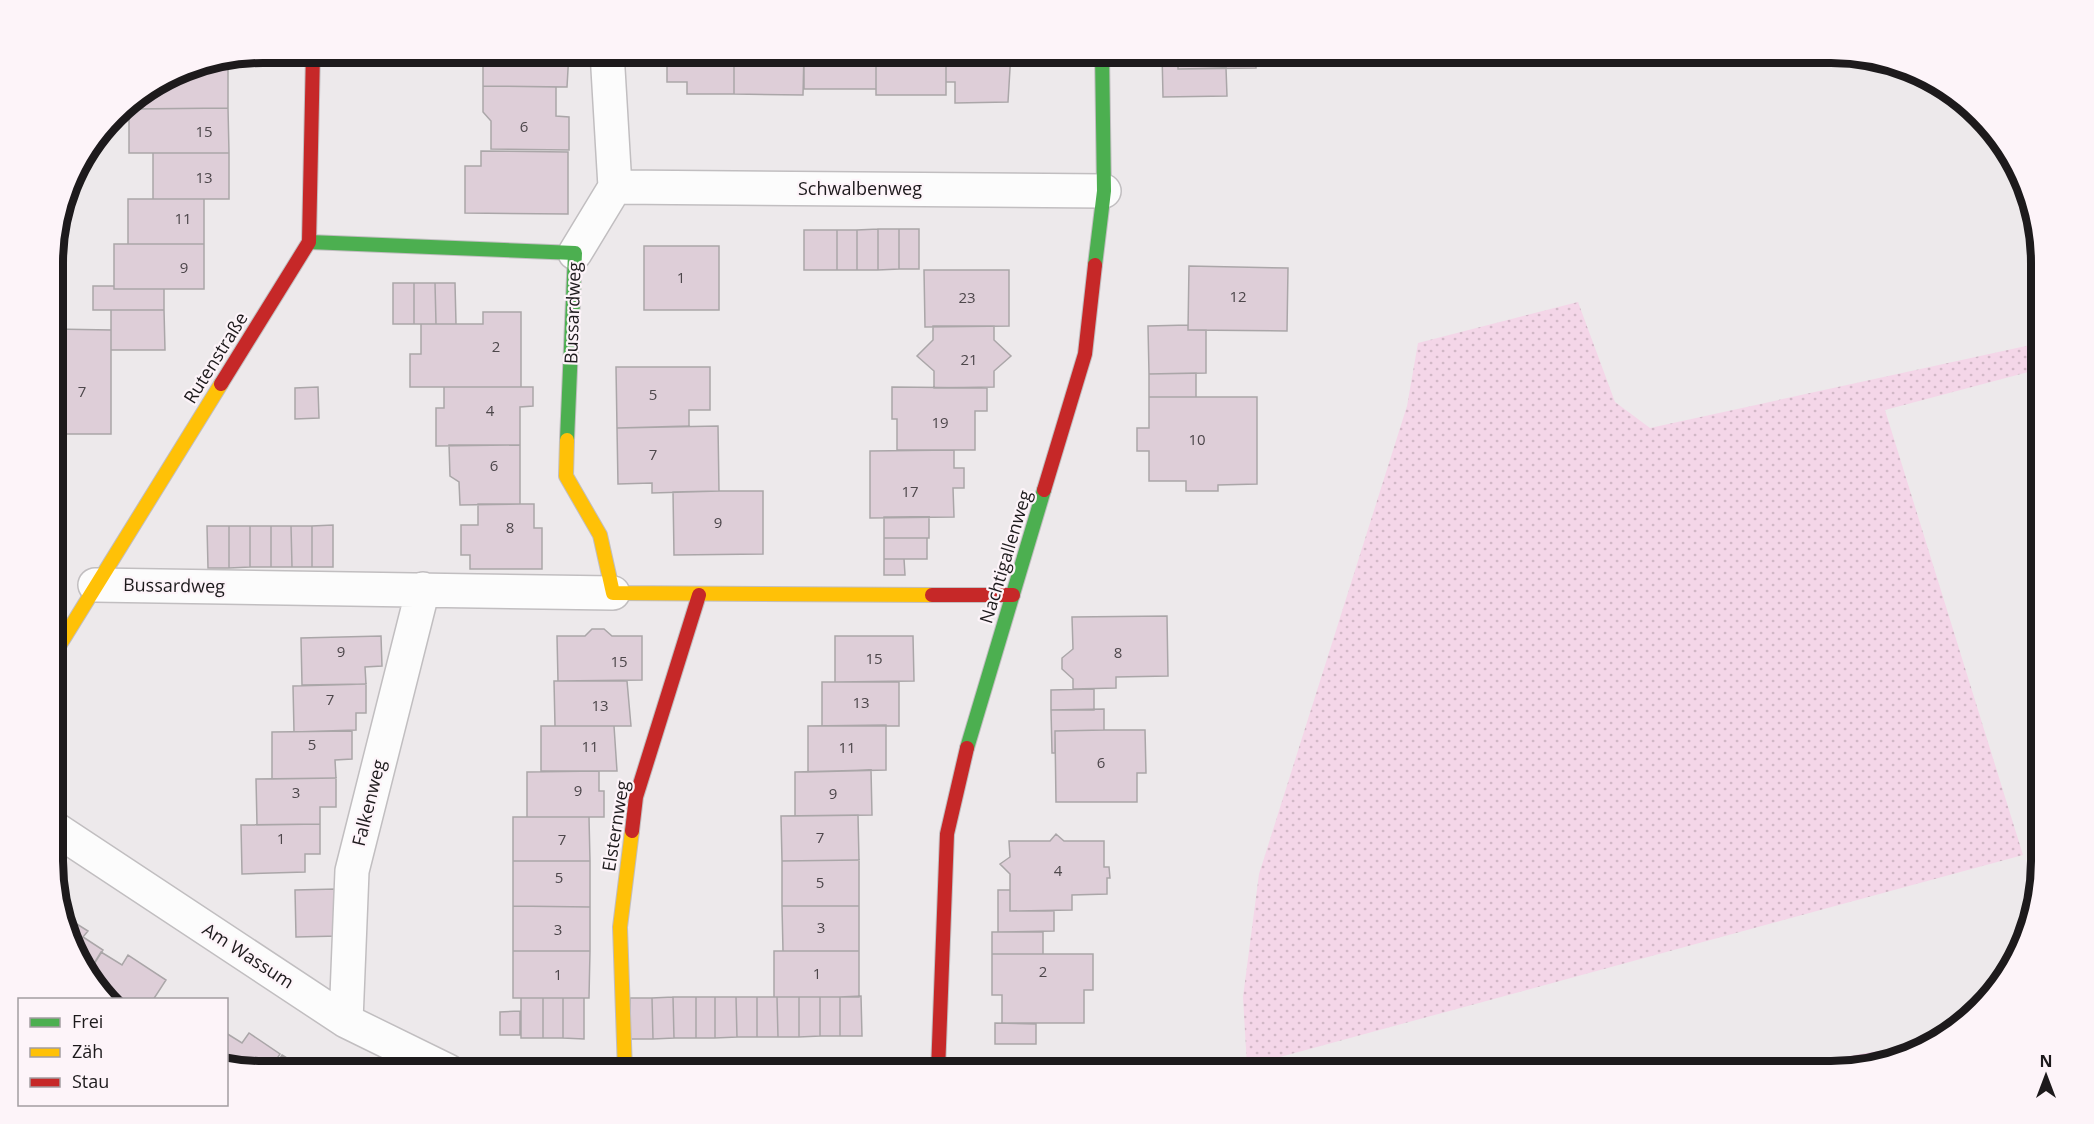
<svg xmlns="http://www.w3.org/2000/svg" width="2094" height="1124" viewBox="0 0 2094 1124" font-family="'Open Sans',sans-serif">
  <defs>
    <pattern id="grass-dots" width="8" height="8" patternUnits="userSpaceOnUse" patternTransform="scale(1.5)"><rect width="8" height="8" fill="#f4d6e8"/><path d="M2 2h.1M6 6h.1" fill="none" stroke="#d1b7c6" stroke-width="1.8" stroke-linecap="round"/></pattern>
    <pattern id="forest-firs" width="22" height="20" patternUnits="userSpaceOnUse" patternTransform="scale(1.5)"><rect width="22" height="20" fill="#e0b6d1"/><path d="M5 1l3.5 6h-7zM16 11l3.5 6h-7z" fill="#c09cb3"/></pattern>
  </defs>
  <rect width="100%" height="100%" fill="#ede9eb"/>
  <path fill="url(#grass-dots)" d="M 1578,302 L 1615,402 L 1650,428 L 2040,343 L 2040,369 L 1885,410 L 2023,855 L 1247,1066 L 1243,997 L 1259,874 L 1407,406 L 1418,343 Z"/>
  <path fill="url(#forest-firs)" d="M 1931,1042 L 1845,1071 L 1763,1071 Z"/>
  <path fill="#deced8" stroke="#aaa6a8" stroke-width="1.5" d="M 483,52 L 569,52 L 567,87 L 483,86 Z
    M 667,52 L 734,52 L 734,94 L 687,94 L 687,82 L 667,82 Z
    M 734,52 L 804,52 L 803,95 L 734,94 Z
    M 804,52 L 876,52 L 876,89 L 804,89 Z
    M 876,52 L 946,52 L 946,95 L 876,95 Z
    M 946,52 L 1011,52 L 1008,102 L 955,103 L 955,82 L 946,82 Z
    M 1162,52 L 1178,52 L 1178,69 L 1226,68 L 1227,96 L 1163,97 Z
    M 1178,52 L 1256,52 L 1256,68 L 1178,69 Z
    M 209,63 L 228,63 L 228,108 L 138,109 L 138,96 L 183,68 Z
    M 483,86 L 556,87 L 556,116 L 569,117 L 569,150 L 491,149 L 491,121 L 483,112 Z
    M 228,108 L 229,153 L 129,153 L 129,109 Z
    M 481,151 L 568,152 L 568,214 L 465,213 L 465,166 L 481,166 Z
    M 153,153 L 229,153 L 229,199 L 153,199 Z
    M 128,199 L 204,199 L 204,244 L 128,244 Z
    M 878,229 L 899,229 L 899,269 L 878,270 Z
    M 878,229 L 878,270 L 857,270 L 857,230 Z
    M 899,229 L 919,229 L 919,269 L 899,269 Z
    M 804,230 L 837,230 L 837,270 L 804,270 Z
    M 837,230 L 857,230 L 857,270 L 837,270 Z
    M 114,244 L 204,244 L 204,289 L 114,289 Z
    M 644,246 L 719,246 L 719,310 L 644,310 Z
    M 1189,266 L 1288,268 L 1287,331 L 1188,330 Z
    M 924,270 L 1009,270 L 1009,326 L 925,327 Z
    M 393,283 L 414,283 L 414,324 L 393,324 Z
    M 414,283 L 435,283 L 436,324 L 414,324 Z
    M 435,283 L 455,283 L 456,324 L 436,324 Z
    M 93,286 L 114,286 L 114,289 L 164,289 L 164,310 L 93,310 Z
    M 111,310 L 164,310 L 165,350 L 111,350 Z
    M 483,312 L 521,312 L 521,387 L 410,387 L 410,354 L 421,354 L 421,324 L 483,324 Z
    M 1188,325 L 1188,330 L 1206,330 L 1206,373 L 1149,374 L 1148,326 Z
    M 933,326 L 994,326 L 994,340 L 1011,356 L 994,371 L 994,387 L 934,388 L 934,371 L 917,356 L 933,340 Z
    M 53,329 L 111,330 L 111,434 L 53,434 Z
    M 616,367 L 710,367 L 710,410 L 689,410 L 689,426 L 617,428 Z
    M 1196,373 L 1196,397 L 1149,397 L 1149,374 Z
    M 318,387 L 319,418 L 295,419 L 295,388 Z
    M 444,387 L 533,387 L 533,406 L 520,407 L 520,445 L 436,446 L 436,408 L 444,408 Z
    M 892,387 L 987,388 L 987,411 L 975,411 L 975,450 L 897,450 L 897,419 L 892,419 Z
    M 1149,397 L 1257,397 L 1257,484 L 1218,485 L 1218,491 L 1186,491 L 1186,481 L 1149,481 L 1149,451 L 1137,451 L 1137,428 L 1149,428 Z
    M 718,426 L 719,491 L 652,493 L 652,483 L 618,484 L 617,428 Z
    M 449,445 L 520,445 L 520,504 L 460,505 L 459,482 L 450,476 Z
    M 954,450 L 954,468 L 964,468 L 964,488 L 953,488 L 954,517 L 870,518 L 870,451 Z
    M 719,491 L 763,491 L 763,554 L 674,555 L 673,492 Z
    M 478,504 L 534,504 L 534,528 L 542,528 L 542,569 L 470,569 L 470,555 L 461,555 L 461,525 L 478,525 Z
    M 884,517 L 929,517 L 929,538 L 884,538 Z
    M 333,525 L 333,567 L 312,567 L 312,526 Z
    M 207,526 L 229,526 L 229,568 L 208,568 Z
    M 229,526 L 250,526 L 250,567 L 229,568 Z
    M 250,526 L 271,526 L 271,567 L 250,567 Z
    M 271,526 L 291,526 L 292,567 L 271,567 Z
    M 291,526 L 312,526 L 312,567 L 292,567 Z
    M 884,538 L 927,538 L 927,559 L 884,559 Z
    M 884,559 L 904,559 L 905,575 L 884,575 Z
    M 1167,616 L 1168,676 L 1116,677 L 1116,688 L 1073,689 L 1073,679 L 1062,669 L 1062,658 L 1073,649 L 1072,617 Z
    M 592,629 L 604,629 L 612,636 L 642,636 L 642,680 L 558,681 L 557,636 L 585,636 Z
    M 381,636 L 382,666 L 365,667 L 366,684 L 302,685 L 301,638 Z
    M 835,636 L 913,636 L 914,681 L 835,682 Z
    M 554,681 L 627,681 L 631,726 L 555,726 Z
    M 822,682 L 899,682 L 899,726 L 822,726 Z
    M 366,684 L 366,713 L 356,713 L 356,730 L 294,732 L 293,686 Z
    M 1094,689 L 1094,710 L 1051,710 L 1051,690 Z
    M 1104,709 L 1104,730 L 1055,731 L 1055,753 L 1052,753 L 1051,710 Z
    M 886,725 L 886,770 L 808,772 L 808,726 Z
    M 541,726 L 614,726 L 617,771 L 541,771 Z
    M 1104,730 L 1145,730 L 1146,773 L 1137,773 L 1137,802 L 1056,802 L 1055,731 Z
    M 352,731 L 352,759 L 335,760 L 336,778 L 272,779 L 272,732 Z
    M 871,770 L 872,815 L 795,816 L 795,772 Z
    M 599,771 L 599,791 L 604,791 L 604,817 L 527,817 L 527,772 Z
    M 336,778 L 336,807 L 320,807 L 320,824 L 257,825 L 256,779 Z
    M 858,815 L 859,860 L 782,861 L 781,816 Z
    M 513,817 L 589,817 L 590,861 L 513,861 Z
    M 320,824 L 320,854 L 305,854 L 305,872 L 242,874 L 241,825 Z
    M 1056,834 L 1064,841 L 1104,841 L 1104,867 L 1109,867 L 1110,878 L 1107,878 L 1107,894 L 1072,895 L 1072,910 L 1010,911 L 1010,874 L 1000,864 L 1010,857 L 1009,841 L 1050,841 Z
    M 859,860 L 859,906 L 782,906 L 782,861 Z
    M 513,861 L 590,861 L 590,907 L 513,906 Z
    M 337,889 L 338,936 L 296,937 L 295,890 Z
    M 998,890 L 1010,890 L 1010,911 L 1054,911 L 1054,931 L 998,932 Z
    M 513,906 L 590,907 L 590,951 L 513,951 Z
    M 782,906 L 859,906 L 859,951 L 783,951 Z
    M 64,916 L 88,931 L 83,937 L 103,950 L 87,975 Z
    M 992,932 L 1043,932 L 1043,954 L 992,954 Z
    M 513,951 L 590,951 L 589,998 L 513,998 Z
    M 774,951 L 859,951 L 859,997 L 774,997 Z
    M 101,952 L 122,965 L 128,955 L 166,980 L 153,1000 L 112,1000 L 87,975 Z
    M 992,954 L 1093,954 L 1093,990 L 1084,990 L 1084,1023 L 1002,1023 L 1002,995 L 992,995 Z
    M 861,996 L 862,1036 L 840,1036 L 840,997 Z
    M 673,997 L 696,997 L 696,1038 L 674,1038 Z
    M 673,997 L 674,1038 L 653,1039 L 652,998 Z
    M 696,997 L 715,997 L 715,1038 L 696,1038 Z
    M 715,997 L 736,997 L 737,1037 L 715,1038 Z
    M 736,997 L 757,997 L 757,1037 L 737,1037 Z
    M 757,997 L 777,997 L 778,1037 L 757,1037 Z
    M 777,997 L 799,997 L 799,1037 L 778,1037 Z
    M 799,997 L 820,997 L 820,1036 L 799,1037 Z
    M 820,997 L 840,997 L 840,1036 L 820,1036 Z
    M 521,998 L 543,998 L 543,1038 L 521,1038 Z
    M 543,998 L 563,998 L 563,1038 L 543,1038 Z
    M 563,998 L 584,998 L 584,1039 L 563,1038 Z
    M 630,998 L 652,998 L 653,1039 L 630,1039 Z
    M 520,1011 L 520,1035 L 500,1035 L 500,1012 Z
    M 995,1023 L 1036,1024 L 1036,1044 L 995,1044 Z
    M 226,1033 L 242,1043 L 249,1033 L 280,1054 L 269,1071 L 226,1063 Z
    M 282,1055 L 300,1066 L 296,1071 L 272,1071 Z
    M 300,1066 L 309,1071 L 296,1071 Z"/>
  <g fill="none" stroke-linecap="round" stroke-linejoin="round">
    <g stroke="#c1bec0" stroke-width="36">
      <path id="street" d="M 607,52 L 615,187 L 1104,191
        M 575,253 L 615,187
        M 95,585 L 613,593
        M 54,828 L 346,1021 L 448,1071
        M 346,1021 L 352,871 L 423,589"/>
    </g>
    <g stroke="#c1bec0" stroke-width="16">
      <path id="fast" d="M 309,242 L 575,253 L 567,440
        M 1095,265 L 1104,191 L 1102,52
        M 967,748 L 1044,490"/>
    </g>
    <g stroke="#c1bec0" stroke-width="16">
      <path id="slow" d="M 567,440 L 566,476 L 600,535 L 613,593 L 932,595
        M 54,654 L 221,384
        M 625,1071 L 620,927 L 632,831"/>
    </g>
    <g stroke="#c1bec0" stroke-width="16">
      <path id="jam" d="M 221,384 L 309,242 L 313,52
        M 1044,490 L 1085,354 L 1095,265
        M 932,595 L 1013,595
        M 632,831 L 636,797 L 699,595
        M 938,1071 L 947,834 L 967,748"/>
    </g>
    <use href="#street" stroke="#fcfcfc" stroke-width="33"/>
    <use href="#fast" stroke="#4caf50" stroke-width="14"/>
    <use href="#slow" stroke="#ffc107" stroke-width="14"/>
    <use href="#jam" stroke="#c62828" stroke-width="14"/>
  </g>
  <g text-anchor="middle" stroke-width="4.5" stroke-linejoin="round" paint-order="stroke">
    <g font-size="15" fill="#4d474b">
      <text x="524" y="132">6</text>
      <text x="204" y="137">15</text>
      <text x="204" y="183">13</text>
      <text x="183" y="224">11</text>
      <text x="184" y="273">9</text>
      <text x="681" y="283">1</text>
      <text x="1238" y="302">12</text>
      <text x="967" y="303">23</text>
      <text x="496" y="352">2</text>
      <text x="969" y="365">21</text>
      <text x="82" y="397">7</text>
      <text x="653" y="400">5</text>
      <text x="490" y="416">4</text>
      <text x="940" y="428">19</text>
      <text x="1197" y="445">10</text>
      <text x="653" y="460">7</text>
      <text x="494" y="471">6</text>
      <text x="910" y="497">17</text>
      <text x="718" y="528">9</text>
      <text x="510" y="533">8</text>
      <text x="341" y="657">9</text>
      <text x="1118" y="658">8</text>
      <text x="874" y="664">15</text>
      <text x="619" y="667">15</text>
      <text x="330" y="705">7</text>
      <text x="861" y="708">13</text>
      <text x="600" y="711">13</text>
      <text x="312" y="750">5</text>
      <text x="590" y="752">11</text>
      <text x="847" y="753">11</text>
      <text x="1101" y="768">6</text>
      <text x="578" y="796">9</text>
      <text x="296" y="798">3</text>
      <text x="833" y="799">9</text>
      <text x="820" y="843">7</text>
      <text x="281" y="844">1</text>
      <text x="562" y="845">7</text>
      <text x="1058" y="876">4</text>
      <text x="559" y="883">5</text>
      <text x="820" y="888">5</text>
      <text x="821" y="933">3</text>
      <text x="558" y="935">3</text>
      <text x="1043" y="977">2</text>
      <text x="817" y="979">1</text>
      <text x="558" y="980">1</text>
    </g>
    <g font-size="18" fill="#1d1a1c" stroke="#fdf4f9">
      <text x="860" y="195">Schwalbenweg</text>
      <text transform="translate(573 313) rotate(-88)" y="6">Bussardweg</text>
      <text transform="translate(216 358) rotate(-58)" y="6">Rutenstraße</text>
      <text transform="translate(1006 557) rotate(-73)" y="6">Nachtigallenweg</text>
      <text transform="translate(174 586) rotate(1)" y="6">Bussardweg</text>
      <text transform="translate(369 803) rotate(-76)" y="6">Falkenweg</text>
      <text transform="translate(616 826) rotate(-81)" y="6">Elsternweg</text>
      <text transform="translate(248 956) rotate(33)" y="6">Am Wassum</text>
    </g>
  </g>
  <path d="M0 0H2094V1124H0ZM263 63H1831A200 200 0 0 1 2031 263V861A200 200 0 0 1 1831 1061H263A200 200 0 0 1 63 861V263A200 200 0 0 1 263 63Z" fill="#fdf4f9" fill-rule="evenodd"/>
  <path fill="none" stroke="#1d1a1c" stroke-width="8" d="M263 63H1831A200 200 0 0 1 2031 263V861A200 200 0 0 1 1831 1061H263A200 200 0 0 1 63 861V263A200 200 0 0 1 263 63Z"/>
  <rect x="18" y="998" width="210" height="108" fill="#fdf4f9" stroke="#a39da1" stroke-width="1.5"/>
  <rect x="30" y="1018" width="30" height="9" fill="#4caf50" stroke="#a39da1" stroke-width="1.5"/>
  <text x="72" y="1028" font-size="18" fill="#1d1a1c">Frei</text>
  <rect x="30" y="1048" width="30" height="9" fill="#ffc107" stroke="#a39da1" stroke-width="1.5"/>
  <text x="72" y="1058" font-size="18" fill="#1d1a1c">Zäh</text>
  <rect x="30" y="1078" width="30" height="9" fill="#c62828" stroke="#a39da1" stroke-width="1.5"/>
  <text x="72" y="1088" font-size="18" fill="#1d1a1c">Stau</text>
  <g transform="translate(2046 1076)" stroke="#fdf4f9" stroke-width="4.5" paint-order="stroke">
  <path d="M0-4.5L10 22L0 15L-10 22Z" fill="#1d1a1c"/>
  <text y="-9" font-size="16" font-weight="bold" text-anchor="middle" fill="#1d1a1c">N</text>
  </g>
</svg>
